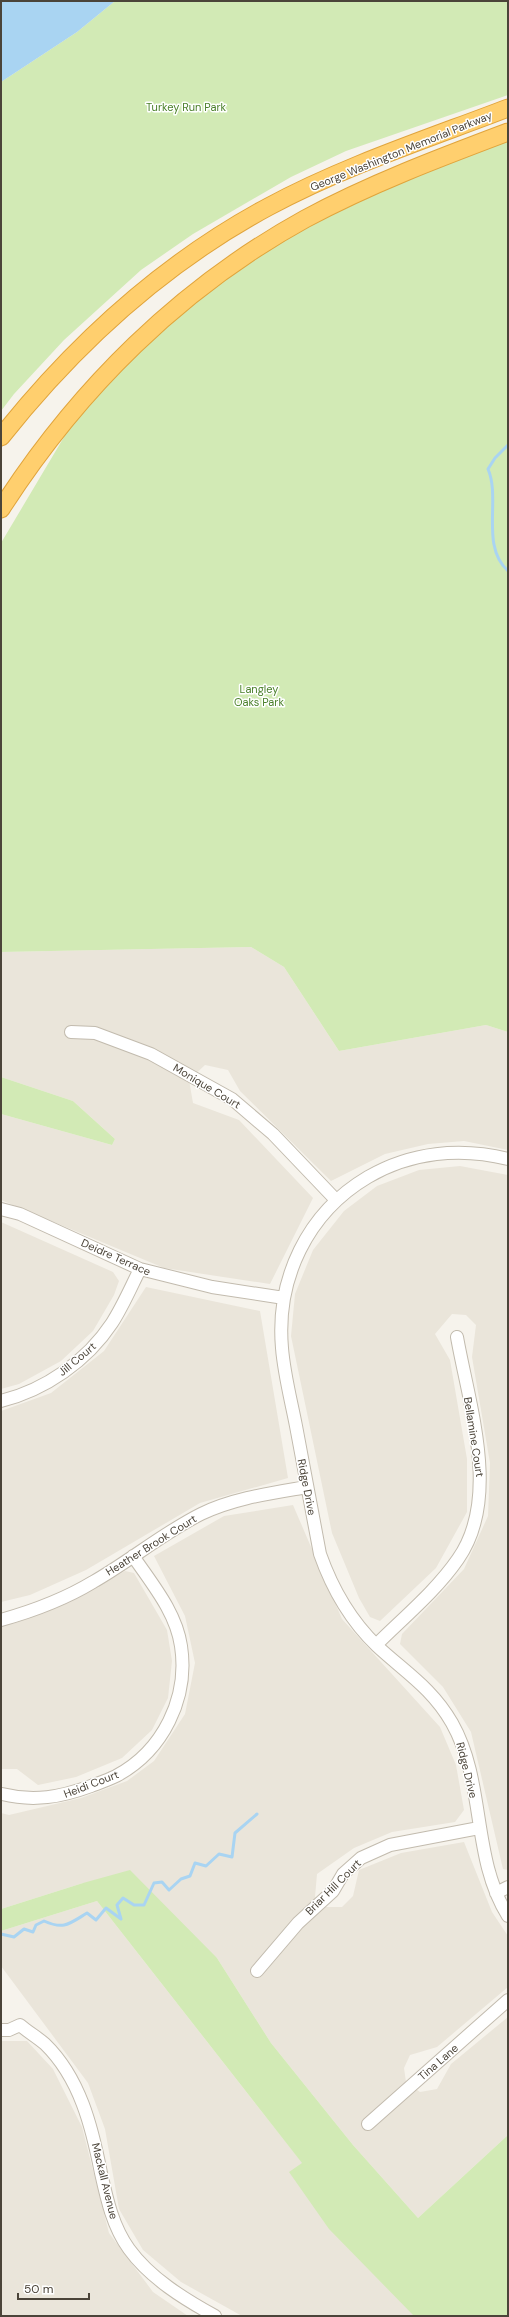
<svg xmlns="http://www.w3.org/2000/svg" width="509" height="2317" viewBox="0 0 509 2317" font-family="'DM Sans',sans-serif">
  <rect width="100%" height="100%" fill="#f6f3ec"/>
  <path fill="#eae5da" d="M 251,947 L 284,967 L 339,1051 L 486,1025 L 508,1032 L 508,1150 L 464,1141 L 428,1144 L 385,1154 L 331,1181 L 240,1091 L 228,1070 L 205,1065 L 189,1080 L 193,1103 L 239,1120 L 313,1198 L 270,1284 L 164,1268 L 1,1200 L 1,1114 L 112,1145 L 115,1139 L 73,1101 L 1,1077 L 1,952 Z
    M 460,1166 L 508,1175 L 508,1870 L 503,1869 L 471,1732 L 443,1687 L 400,1644 L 402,1634 L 464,1569 L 488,1516 L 490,1463 L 472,1357 L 476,1325 L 466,1315 L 452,1314 L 435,1334 L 450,1360 L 467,1459 L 467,1512 L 436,1568 L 380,1621 L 370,1617 L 359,1598 L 332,1533 L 291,1336 L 295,1294 L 313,1250 L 344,1211 L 377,1186 L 419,1170 Z
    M 1,1222 L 113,1272 L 119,1281 L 114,1295 L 93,1331 L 61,1361 L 19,1384 L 1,1389 Z
    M 146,1287 L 260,1311 L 288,1478 L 200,1503 L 86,1570 L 30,1595 L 1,1602 L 1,1411 L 51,1393 L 104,1351 Z
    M 293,1505 L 342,1619 L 440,1727 L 456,1765 L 464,1810 L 455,1822 L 392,1832 L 354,1848 L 317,1874 L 315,1897 L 325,1907 L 342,1907 L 353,1896 L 359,1870 L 401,1853 L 464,1842 L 492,1912 L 508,1936 L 508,1987 L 437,2047 L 410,2055 L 404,2068 L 406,2082 L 420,2092 L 437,2089 L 451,2064 L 508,2017 L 508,2135 L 418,2218 L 353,2145 L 271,2043 L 217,1958 L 83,1883 L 1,1909 L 1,1813 L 9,1815 L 81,1798 L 127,1781 L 154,1761 L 185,1714 L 195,1663 L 185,1616 L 154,1556 L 224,1516 Z
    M 125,1571 L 134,1573 L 167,1630 L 172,1661 L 168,1698 L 152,1730 L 122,1758 L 76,1777 L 38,1785 L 17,1769 L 1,1769 L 1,1626 L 16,1623 L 70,1602 Z
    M 97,1901 L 266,2117 L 424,2316 L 242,2316 L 181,2282 L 143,2250 L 119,2209 L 105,2129 L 88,2083 L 1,1966 L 1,1931 Z
    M 1,2041 L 27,2041 L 53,2069 L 82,2127 L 109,2233 L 153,2292 L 188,2316 L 1,2316 Z"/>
  <path fill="#d2eab5" d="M 115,1 L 508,1 L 508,95 L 346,151 L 291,177 L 193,234 L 141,270 L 64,340 L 14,394 L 1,411 L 1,82 L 77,32 Z
    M 508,141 L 508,1032 L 486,1025 L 339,1051 L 284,967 L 251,947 L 1,952 L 1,543 L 67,432 L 95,395 L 158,331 L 243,263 L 307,224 L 367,196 Z
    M 1,1077 L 73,1101 L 115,1139 L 112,1145 L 1,1114 Z
    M 130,1870 L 217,1958 L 271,2043 L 353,2145 L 418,2218 L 508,2135 L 508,2316 L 414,2316 L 329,2229 L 289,2172 L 302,2163 L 97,1901 L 1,1931 L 1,1909 L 83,1883 Z"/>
  <path fill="#a9d4f2" d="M 1,1 L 115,1 L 77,32 L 1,82 Z"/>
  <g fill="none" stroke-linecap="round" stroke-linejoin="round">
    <path stroke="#a9d4f2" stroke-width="3" d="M 508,445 L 495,458 L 488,469 C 501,499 480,546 508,571
      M 1,1934 L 14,1937 L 24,1929 L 33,1932 L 36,1925 L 44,1921 C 64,1930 69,1924 87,1913 L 96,1920 L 106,1908 L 121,1919 L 117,1905 L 123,1898 L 134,1905 L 144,1905 L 154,1883 L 162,1882 L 169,1890 L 181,1879 L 190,1876 L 195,1863 L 206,1866 L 219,1854 L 232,1857 L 235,1833 L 257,1814"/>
    <g stroke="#c2bbae" stroke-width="14">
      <path id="minor" d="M 71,1032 L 95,1033 L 151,1054 L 232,1099 L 273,1134 L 336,1200
        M 508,1159 C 460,1147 411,1152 368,1177 C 307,1213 276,1279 282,1348 C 284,1374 291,1400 296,1426 C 304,1469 312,1511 320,1554 C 332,1588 350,1620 377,1646 C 405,1672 432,1688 452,1723 C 486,1783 471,1857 508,1916
        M 1,1209 L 20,1214 L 140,1269 L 212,1287 L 284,1298
        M 1,1401 C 45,1390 87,1361 112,1323 C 123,1306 131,1287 140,1269
        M 1,1620 C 33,1611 65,1599 93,1582 C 130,1561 163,1533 201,1514 C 234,1498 272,1493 307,1487
        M 376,1645 C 403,1618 436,1591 458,1559 C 501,1498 469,1405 457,1337
        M 2,1794 C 34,1802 61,1797 91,1786 C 99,1783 108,1780 116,1776 C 163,1751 189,1698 181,1646 C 176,1612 152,1584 133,1556
        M 496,1893 L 508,1887
        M 257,1971 L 298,1923 L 333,1891 L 343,1874 L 361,1858 L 390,1845 L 479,1828
        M 1,2030 L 9,2030 L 20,2025 C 28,2032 37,2037 45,2044 C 80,2078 92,2127 101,2173 C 107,2200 113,2227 129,2249 C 150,2278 184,2299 215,2316
        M 368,2124 L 508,2000"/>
    </g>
    <g stroke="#e0a43c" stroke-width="19">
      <path id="highway" d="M 1,437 C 75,344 162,264 268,207 C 344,166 427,139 508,108
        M 1,509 C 78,389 180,288 305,219 C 370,184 439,158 508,132"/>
    </g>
    <use href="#minor" stroke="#fff" stroke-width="12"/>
    <use href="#highway" stroke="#ffcf6e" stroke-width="17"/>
  </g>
  <g text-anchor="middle" stroke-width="3" stroke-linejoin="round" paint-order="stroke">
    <g font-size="11" fill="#4a7f2a" stroke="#fff">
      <text x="186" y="111">Turkey Run Park</text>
      <text x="259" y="693">Langley<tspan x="259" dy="13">Oaks Park</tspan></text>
    </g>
    <g font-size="11" fill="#4b4439" stroke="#fff">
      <text transform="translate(401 151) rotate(-22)" y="4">George Washington Memorial Parkway</text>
      <text transform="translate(207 1086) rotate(31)" y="4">Monique Court</text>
      <text transform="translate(116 1257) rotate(24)" y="4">Deidre Terrace</text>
      <text transform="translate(77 1359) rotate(-40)" y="4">Jill Court</text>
      <text transform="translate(474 1437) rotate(81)" y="4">Bellamine Court</text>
      <text transform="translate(307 1487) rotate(79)" y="4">Ridge Drive</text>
      <text transform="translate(151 1545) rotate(-32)" y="4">Heather Brook Court</text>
      <text transform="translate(467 1770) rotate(76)" y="4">Ridge Drive</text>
      <text transform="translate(91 1784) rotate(-21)" y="4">Heidi Court</text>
      <text transform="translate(333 1887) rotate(-45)" y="4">Briar Hill Court</text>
      <text transform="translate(438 2062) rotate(-41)" y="4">Tina Lane</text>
      <text transform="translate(105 2181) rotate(76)" y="4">Mackall Avenue</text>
    </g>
  </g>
  <rect width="509" height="2317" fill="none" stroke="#4b4439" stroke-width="4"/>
  <path d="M18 2293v6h71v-6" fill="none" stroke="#4b4439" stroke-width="2"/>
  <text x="24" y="2293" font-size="12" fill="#4b4439" stroke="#ffffff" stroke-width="3" paint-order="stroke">50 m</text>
</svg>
